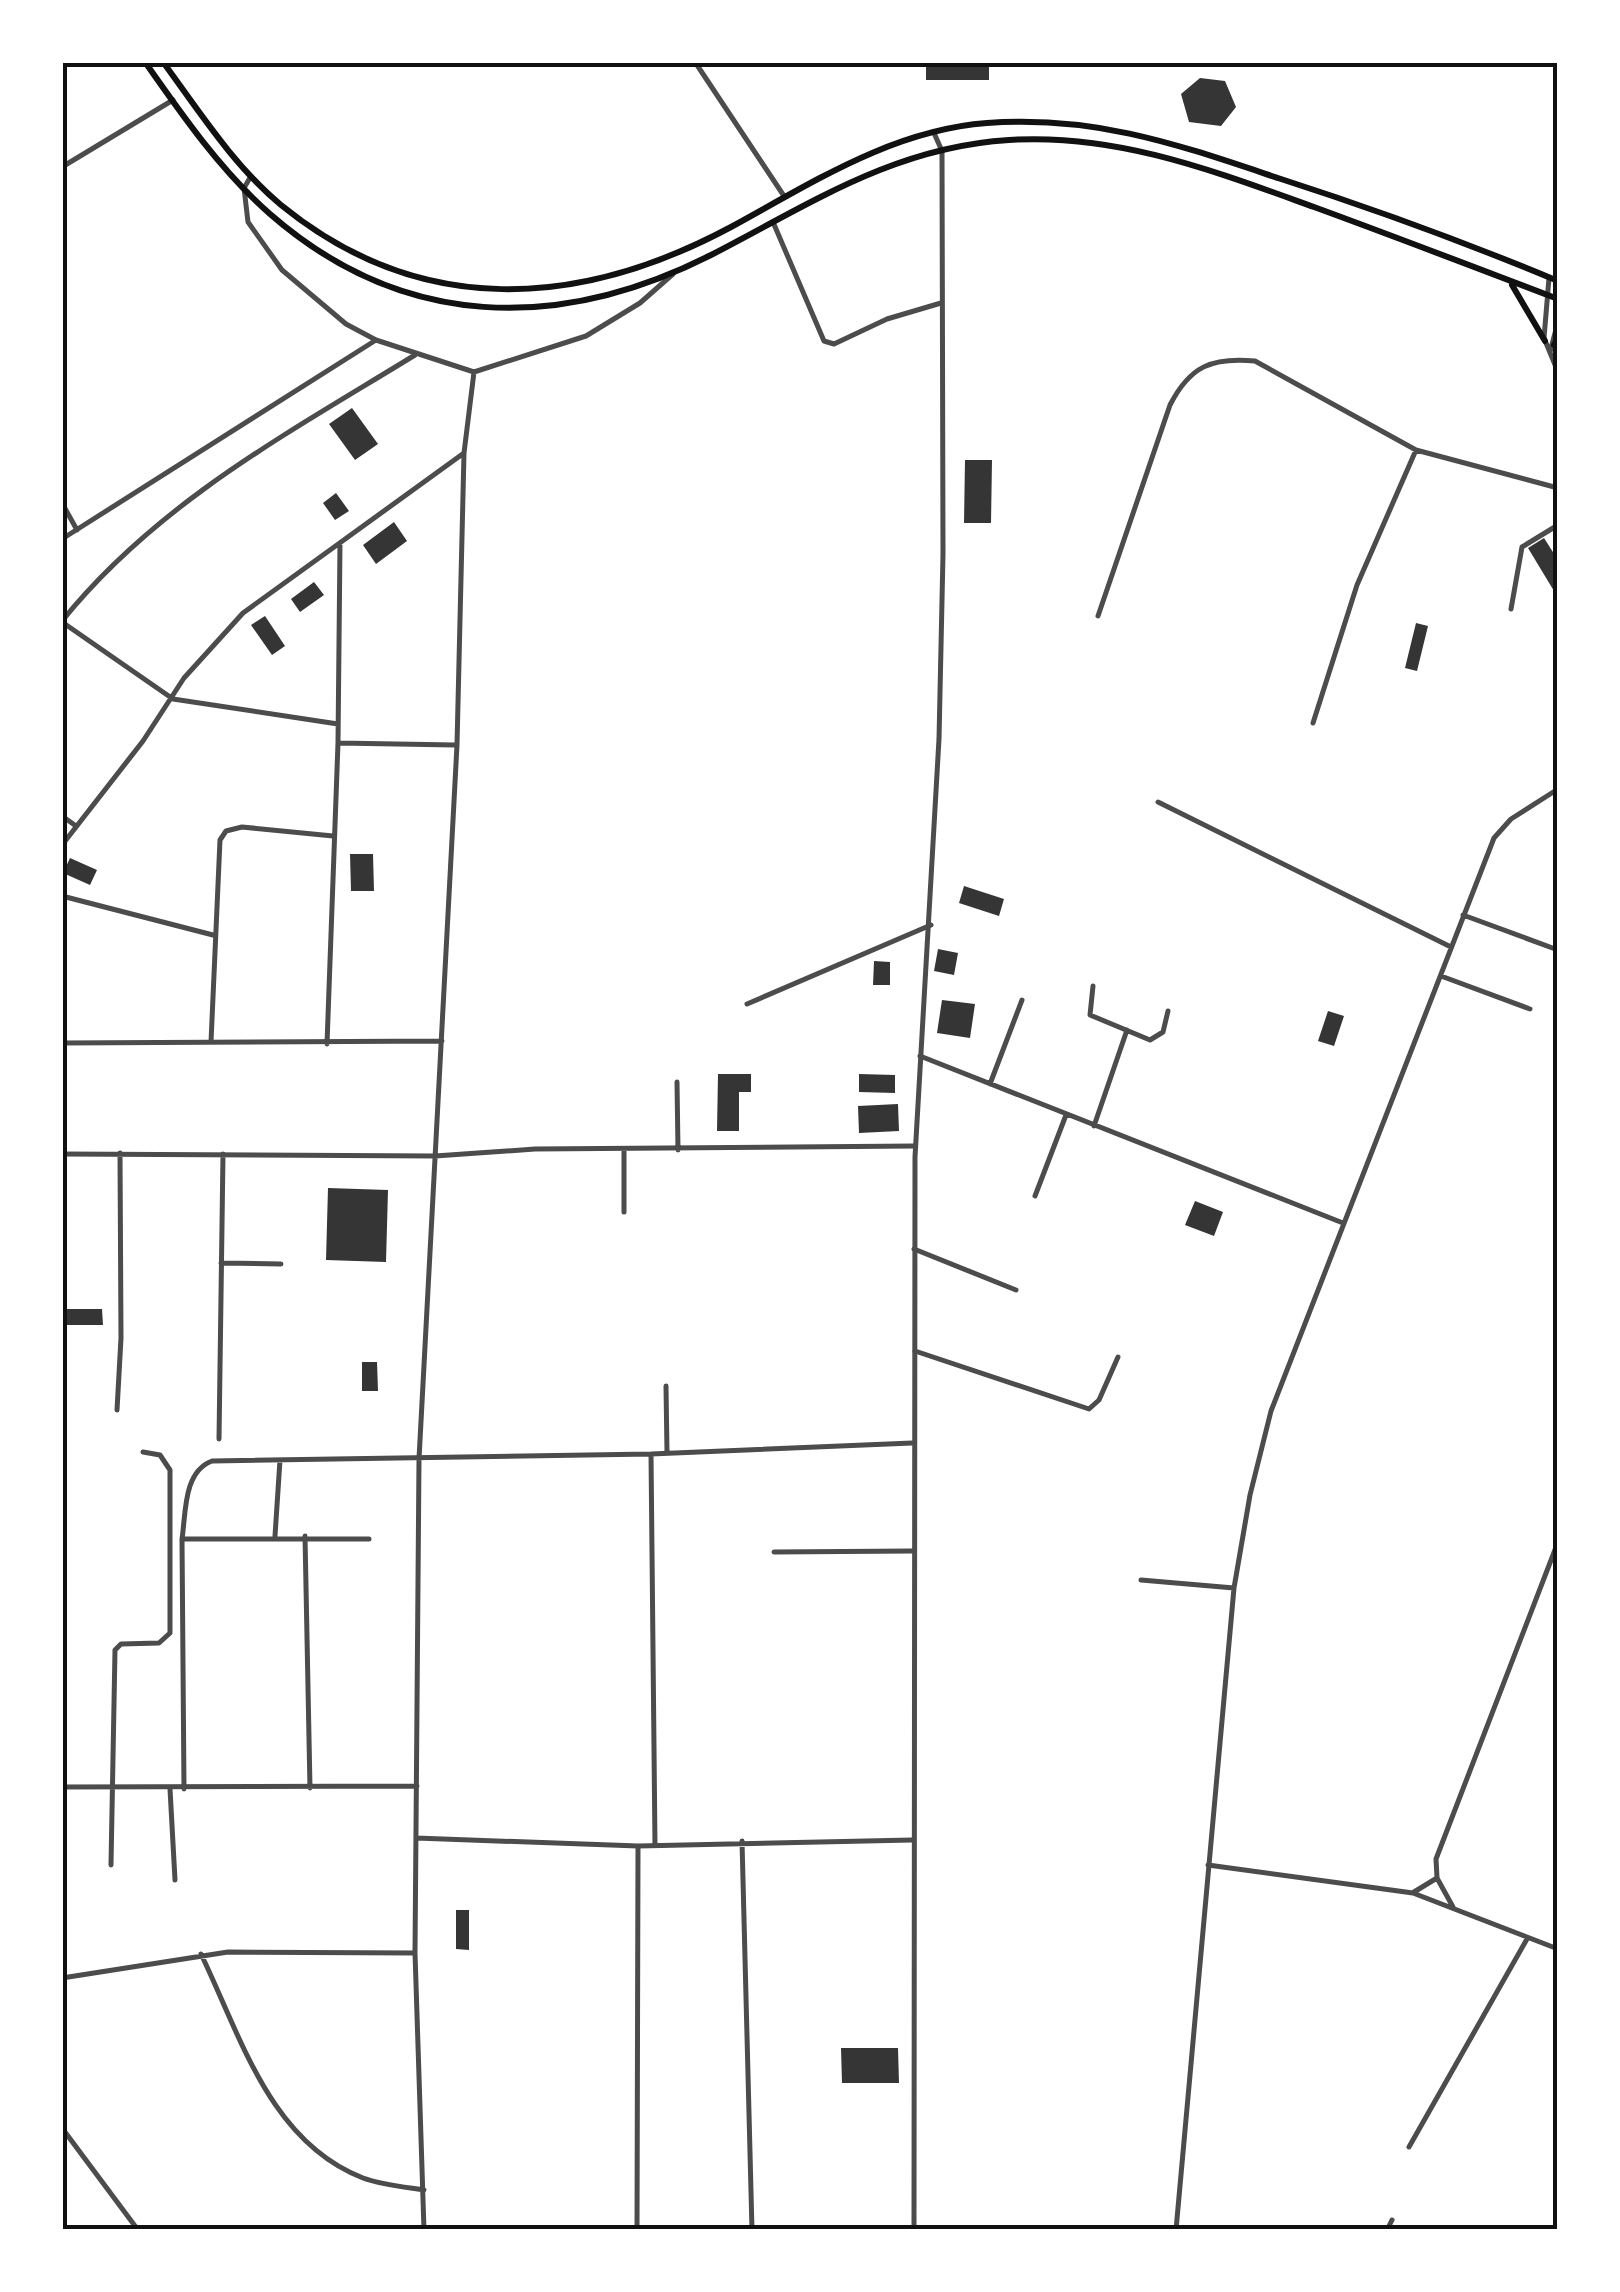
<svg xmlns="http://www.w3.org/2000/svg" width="1620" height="2292" viewBox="0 0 1620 2292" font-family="Arial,sans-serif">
  <rect width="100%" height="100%" fill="#fff"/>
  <path fill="#353535" d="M 926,62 L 989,62 L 989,80 L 926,80 Z
    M 1200,78 L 1225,81 L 1236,107 L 1221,126 L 1189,122 L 1181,94 Z
    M 352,408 L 378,444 L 355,460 L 329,424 Z
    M 965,460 L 992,460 L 991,523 L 964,523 Z
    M 336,493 L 349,511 L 335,520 L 323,503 Z
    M 394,522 L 407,541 L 376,564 L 363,545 Z
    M 1544,538 L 1558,560 L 1554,591 L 1528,548 Z
    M 314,582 L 324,595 L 300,612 L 291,599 Z
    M 265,616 L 285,646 L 272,655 L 251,625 Z
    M 1416,623 L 1428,626 L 1417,671 L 1405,668 Z
    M 350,854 L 373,854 L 374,891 L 351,891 Z
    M 70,858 L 97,870 L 90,885 L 63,873 Z
    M 964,886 L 1004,899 L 999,916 L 959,903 Z
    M 938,949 L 958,953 L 954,975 L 934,971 Z
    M 874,961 L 890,962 L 890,985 L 873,985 Z
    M 942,1000 L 975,1004 L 970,1038 L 937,1033 Z
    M 1328,1011 L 1344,1016 L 1334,1046 L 1318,1041 Z
    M 718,1074 L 751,1074 L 751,1092 L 739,1092 L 739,1131 L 717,1131 Z
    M 859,1074 L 895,1075 L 895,1093 L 859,1092 Z
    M 898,1104 L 899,1131 L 859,1133 L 858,1106 Z
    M 328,1188 L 388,1190 L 386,1262 L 326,1260 Z
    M 1195,1201 L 1223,1212 L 1214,1236 L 1185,1225 Z
    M 62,1309 L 102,1309 L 103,1325 L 63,1325 Z
    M 362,1362 L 377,1362 L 378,1391 L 362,1391 Z
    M 456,1910 L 469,1910 L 469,1950 L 456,1949 Z
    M 841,2048 L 898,2048 L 899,2083 L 842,2083 Z"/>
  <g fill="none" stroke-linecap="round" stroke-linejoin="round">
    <path stroke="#4c4c4c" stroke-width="5" d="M 695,62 L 784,196
      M 62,167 L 173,100
      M 251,176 L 244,188 L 248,222 L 282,270 L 346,324 L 376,340 L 474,372 L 586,336 L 640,303 L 673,274
      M 773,222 L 824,341 L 834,344 L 887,319 L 941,303
      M 62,503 L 77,530
      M 62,539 L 376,340
      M 1511,609 L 1522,547 L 1558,525
      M 1098,616 L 1170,405 C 1190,366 1212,357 1255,361 L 1416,450 L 1558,488
      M 62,621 C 157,503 288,433 415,355
      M 62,622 L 173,699 L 338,724
      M 1313,723 L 1357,585 L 1416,450
      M 338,743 L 455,745
      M 1158,802 L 1451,947
      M 62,816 L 76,826
      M 62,845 L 143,741 L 184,678 L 243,613 L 464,453
      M 62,896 L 213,935
      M 1463,915 L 1558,950
      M 1441,976 L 1530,1009
      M 1093,986 L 1090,1015 L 1150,1040 L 1163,1032 L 1168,1011
      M 747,1004 L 931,925
      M 211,1042 L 220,840 L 226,831 L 242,827 L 333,836
      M 62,1043 L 442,1041
      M 327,1044 L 338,743 L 340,543
      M 920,1056 L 1343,1223
      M 677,1082 L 678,1150
      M 990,1084 L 1022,1000
      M 1094,1126 L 1127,1030
      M 624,1151 L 624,1212
      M 62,1154 L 435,1156 L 535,1149 L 915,1146
      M 1035,1196 L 1066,1115
      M 914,1249 L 1016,1290
      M 221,1263 L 281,1264
      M 915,1351 L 1089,1409 L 1099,1400 L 1118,1357
      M 666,1386 L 667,1453
      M 117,1410 L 121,1338 L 120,1153
      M 219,1439 L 223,1154
      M 651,1454 L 655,1846
      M 275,1536 L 280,1460
      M 305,1536 L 310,1788
      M 182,1539 C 186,1513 183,1472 212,1461 L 651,1454 L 912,1443
      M 774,1552 L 912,1551
      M 1141,1580 L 1234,1588
      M 62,1787 L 417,1786
      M 170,1789 L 175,1880
      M 184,1789 L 182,1539 L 369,1539
      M 416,1838 L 638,1846 L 912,1840
      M 742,1841 L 752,2230
      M 111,1865 L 115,1650 L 121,1644 L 159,1643 L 170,1633 L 170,1470 L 160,1455 L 143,1452
      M 1208,1865 L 1413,1893 L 1558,1949
      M 1414,1892 L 1437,1878
      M 1453,1907 L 1437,1878 L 1436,1859 L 1558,1542
      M 201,1954 C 241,2037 270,2142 363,2178 C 382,2185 404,2187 424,2190
      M 62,1978 L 228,1952 L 415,1953
      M 62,2128 L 138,2230
      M 1409,2147 L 1527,1939
      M 424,2230 L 415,1953 L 419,1459 L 457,745 L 464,453 L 474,372
      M 637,2230 L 638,1846
      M 1176,2230 L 1234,1588 L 1250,1495 L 1271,1411 L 1494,838 L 1511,819 L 1558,789
      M 1387,2230 L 1392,2220"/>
    <path stroke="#4c4c4c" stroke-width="5" d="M 1549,278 L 1544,338 L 1558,372
      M 1550,352 L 1558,322
      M 914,2230 L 915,1157 L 939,739 L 943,554 L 942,151 L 934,133"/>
    <path stroke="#111" stroke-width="6" d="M 145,62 C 182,115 221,171 270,214 C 403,330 559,332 711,255 C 810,204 894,147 1009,140 C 1117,133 1214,171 1314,207 C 1396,237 1477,268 1558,299
      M 163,62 C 199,111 234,166 281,205 C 421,319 580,308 731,227 C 812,183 892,130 987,123 C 1097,115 1179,145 1281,179 C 1374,209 1467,243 1558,281
      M 1512,285 L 1545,341
      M 1554,345 L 1558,338"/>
  </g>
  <rect width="1620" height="2292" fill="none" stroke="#ffffff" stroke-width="130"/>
  <rect x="65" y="65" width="1490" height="2162" fill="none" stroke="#111" stroke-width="4"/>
</svg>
